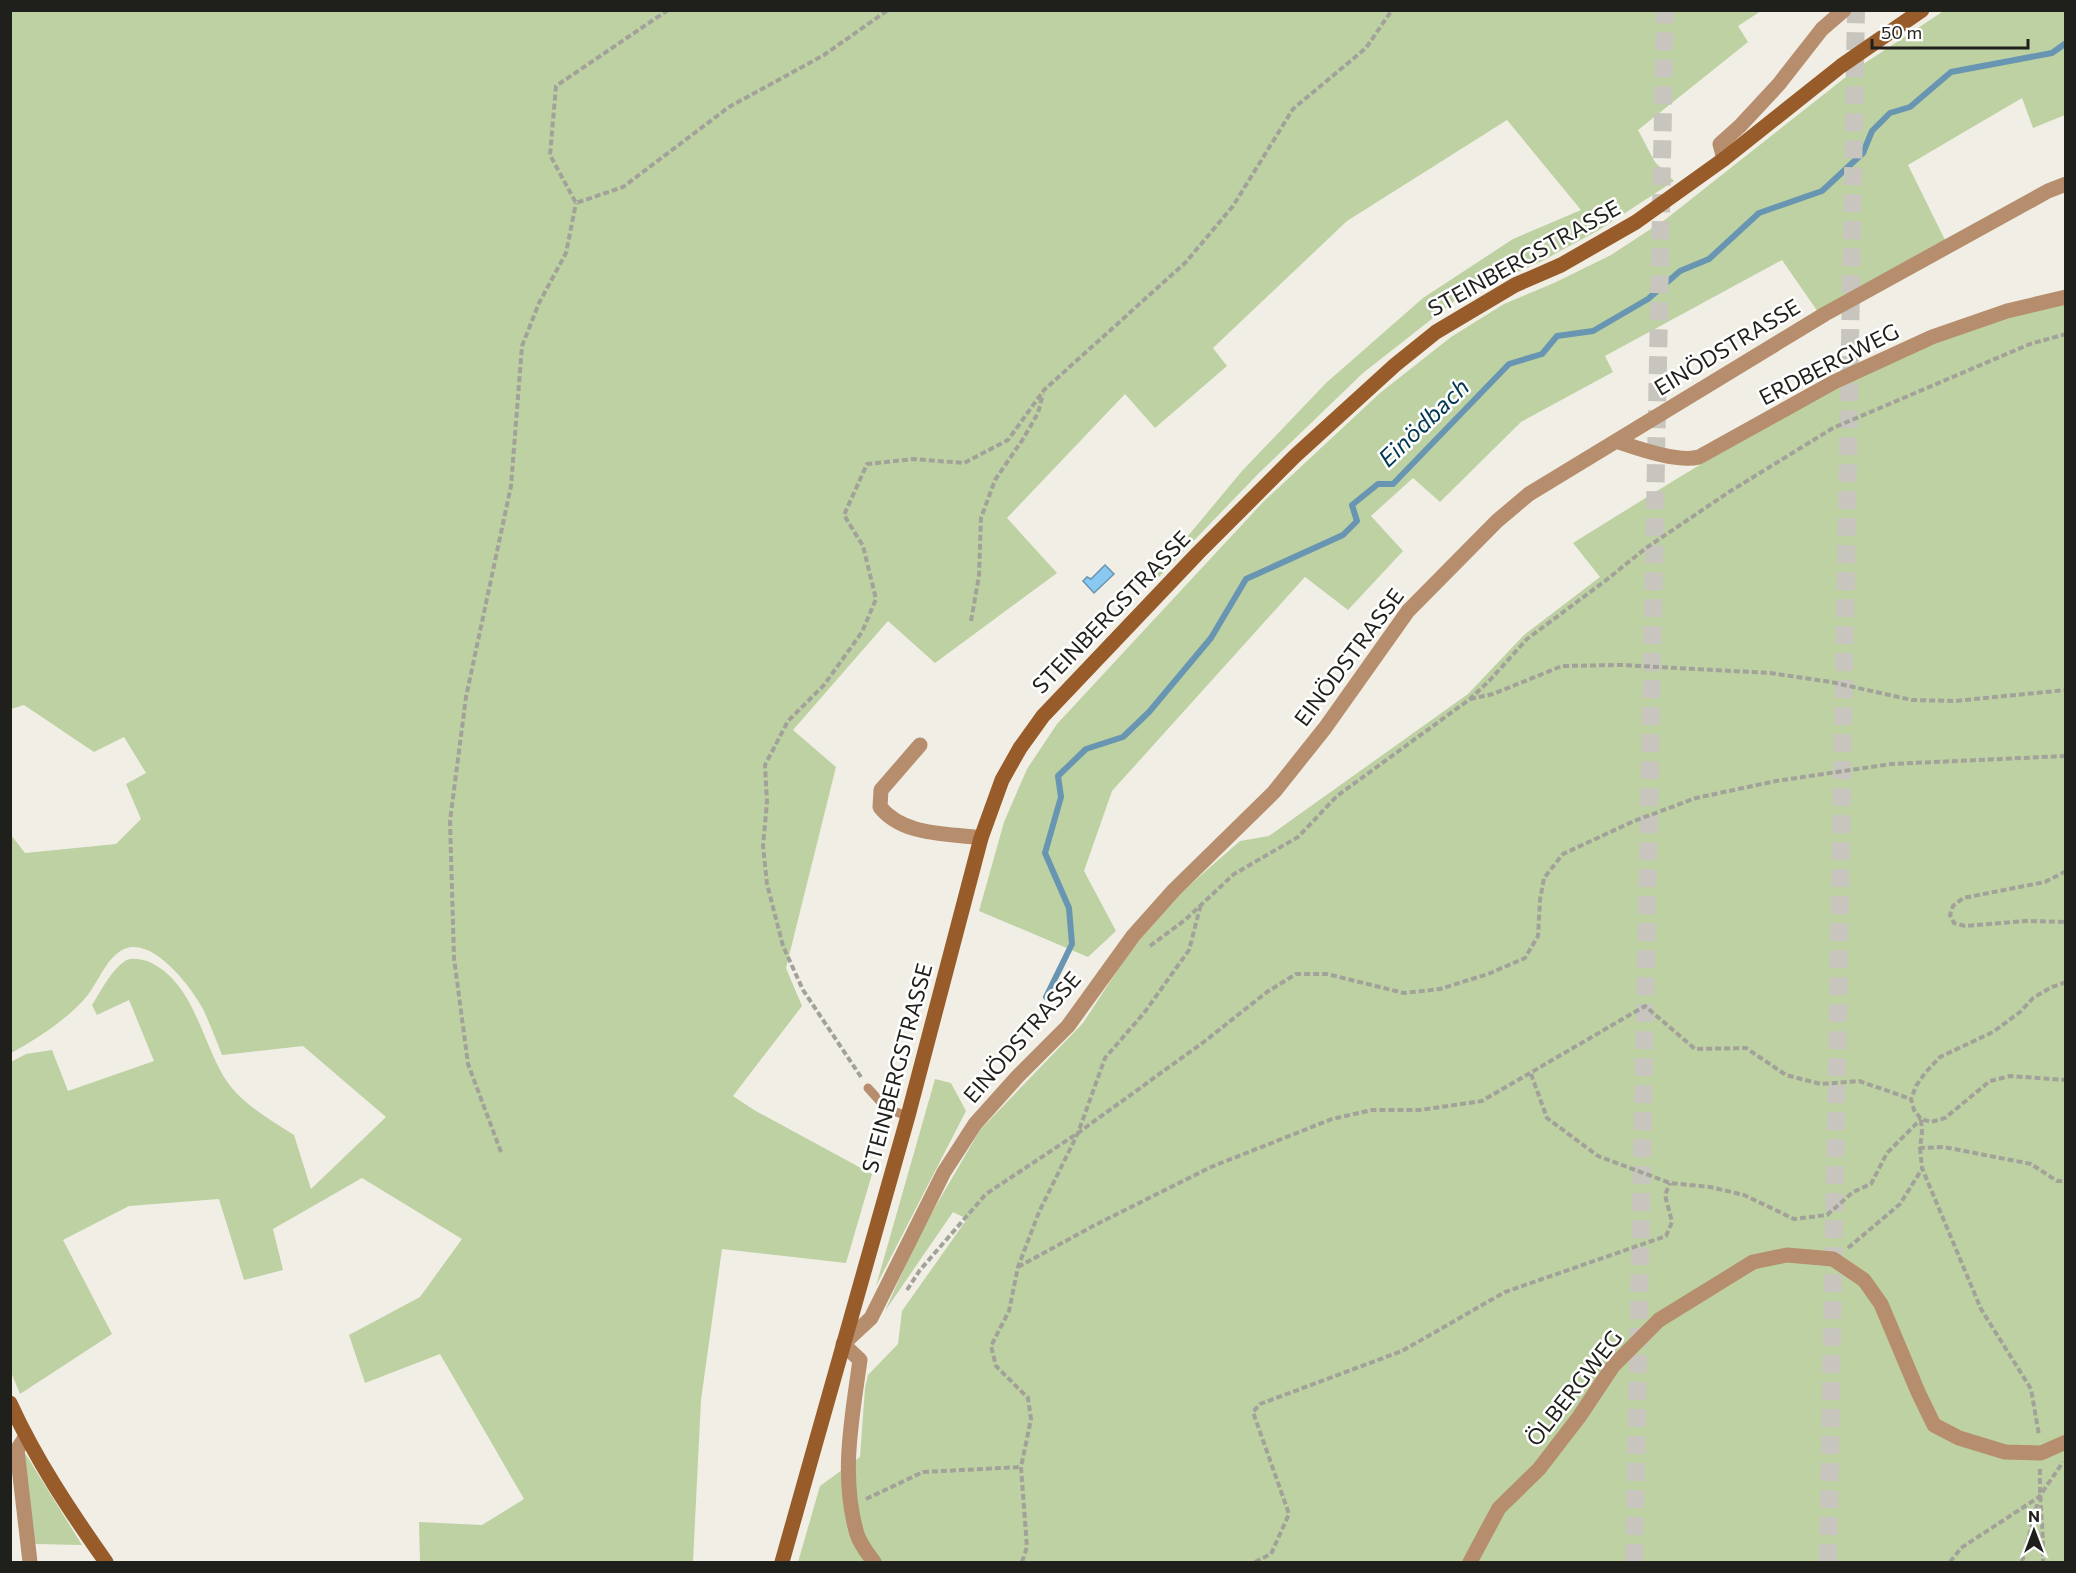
<svg xmlns="http://www.w3.org/2000/svg" width="2076" height="1573" viewBox="0 0 2076 1573" font-family="Commissioner,sans-serif">
  <rect width="100%" height="100%" fill="#f1efe5"/>
  <path fill="#bdd1a3" d="M 11,10 L 1761,10 L 1761,11 L 1738,26 L 1748,42 L 1638,130 L 1655,162 L 1674,181 L 1599,230 L 1540,262 L 1456,300 L 1363,373 L 1257,475 L 1155,581 L 1153,578 L 1242,471 L 1326,383 L 1423,298 L 1513,239 L 1581,210 L 1507,120 L 1347,221 L 1213,348 L 1227,366 L 1155,428 L 1125,394 L 1007,518 L 1057,573 L 935,663 L 888,621 L 793,730 L 836,767 L 786,968 L 802,1006 L 733,1096 L 754,1110 L 872,1174 L 846,1263 L 722,1249 L 701,1400 L 693,1562 L 420,1562 L 419,1522 L 482,1525 L 524,1499 L 440,1354 L 365,1383 L 349,1335 L 420,1297 L 462,1239 L 362,1178 L 273,1229 L 283,1270 L 244,1280 L 219,1199 L 129,1206 L 63,1240 L 112,1334 L 20,1394 L 11,1372 L 11,1062 L 26,1054 L 52,1050 L 68,1091 L 154,1061 L 129,1000 L 97,1015 L 92,1005 C 101,991 111,970 125,961 C 131,957 140,959 147,961 C 193,980 201,1039 224,1077 C 240,1103 269,1119 294,1135 L 311,1189 L 386,1117 L 303,1046 L 222,1055 C 216,1040 210,1024 203,1009 C 192,988 153,936 124,949 C 106,958 99,981 87,996 C 68,1019 37,1039 11,1053 L 11,835 L 25,853 L 116,844 L 141,819 L 126,784 L 146,773 L 124,737 L 94,752 L 24,705 L 11,709 Z
    M 1945,10 L 2065,11 L 2065,115 L 2033,128 L 2022,98 L 1908,165 L 1945,240 L 1818,312 L 1782,260 L 1605,356 L 1613,372 L 1521,422 L 1440,502 L 1413,478 L 1371,516 L 1403,551 L 1348,610 L 1305,577 L 1112,791 L 1084,871 L 1116,931 L 1088,957 L 979,911 L 1004,822 L 1027,769 L 1057,724 L 1264,501 L 1380,393 L 1451,337 L 1504,304 L 1554,283 L 1611,255 L 1666,219 L 1856,69 Z
    M 2065,303 L 2065,1562 L 798,1562 L 820,1486 L 860,1457 L 865,1388 L 868,1375 L 898,1344 L 902,1311 L 967,1219 L 953,1212 L 885,1311 L 920,1233 L 980,1130 L 1083,1023 L 1130,951 L 1177,896 L 1240,841 L 1269,836 L 1468,694 L 1524,635 L 1600,577 L 1573,543 C 1712,457 1851,366 2008,317 C 2027,311 2046,308 2065,303 Z
    M 935,1079 L 951,1083 L 966,1111 L 876,1286 Z
    M 25,1453 L 82,1545 L 35,1544 L 24,1459 Z"/>
  <path fill="#88c8f1" stroke="#6895b1" stroke-width="1.5" d="M 1105,565 L 1114,574 L 1094,593 L 1083,581 L 1087,577 L 1091,579 Z"/>
  <g fill="none" stroke-linecap="round" stroke-linejoin="round">
    <path stroke="#6895b1" stroke-width="6" d="M 1046,997 L 1072,944 L 1069,908 L 1045,853 L 1061,797 L 1058,776 L 1086,749 L 1123,737 L 1149,712 L 1211,638 L 1246,579 L 1343,535 L 1357,521 L 1352,505 L 1378,484 L 1393,484 L 1509,364 L 1542,354 L 1557,336 L 1593,331 L 1648,299 L 1680,271 L 1709,259 L 1759,213 L 1822,191 L 1863,153 L 1872,131 L 1890,113 L 1910,107 L 1951,72 L 2052,53 L 2066,43"/>
    <path stroke="#c7c5bd" stroke-width="18" stroke-dasharray="18 9" stroke-linecap="butt" d="M 1634,1562 L 1665,10
      M 1828,1562 L 1856,10"/>
    <path stroke="#a3a29a" stroke-width="4" stroke-dasharray="6 3" stroke-linecap="butt" d="M 668,10 L 556,86 L 550,155 L 576,203 L 623,187 L 729,107 L 824,55 L 888,10
      M 971,621 L 979,576 L 981,518 L 995,480 L 1023,439 L 1038,413 L 1043,394
      M 1470,699 L 1493,694 L 1562,666 L 1621,665 L 1770,673 L 1831,682 L 1912,700 L 1955,701 L 2066,690
      M 2066,871 L 2045,882 L 1963,898 L 1953,906 L 1950,915 L 1954,923 L 1965,926 L 2026,921 L 2066,922
      M 1150,946 L 1185,920 L 1234,874 L 1298,837 L 1337,796 L 1470,699 L 1490,680 L 1527,639 L 1605,581 L 1646,548 L 1729,492 L 1833,428 L 2030,344 L 2066,334
      M 2066,982 L 2052,987 L 2033,998 L 2020,1012 L 1993,1032 L 1940,1057 L 1925,1073 L 1916,1086 L 1911,1099 L 1914,1110 L 1921,1119 L 1931,1122 L 1945,1118 L 1990,1081 L 2010,1076 L 2066,1080
      M 1531,1074 L 1547,1118 L 1598,1156 L 1670,1183 L 1710,1187 L 1744,1195 L 1794,1219 L 1827,1215 L 1853,1192 L 1871,1184 L 1887,1153 L 1921,1119
      M 861,1077 L 803,990 L 783,946 L 767,884 L 763,846 L 767,802 L 765,765 L 788,721 L 824,685 L 862,632 L 876,599 L 863,546 L 844,515 L 867,464 L 914,459 L 964,463 L 1008,440 L 1044,390 L 1186,262 L 1233,206 L 1293,109 L 1366,48 L 1392,10
      M 1921,1120 L 1922,1131 L 1920,1148 L 1944,1147 L 2031,1164 L 2057,1181 L 2066,1181
      M 1920,1148 L 1922,1168 L 1981,1309 L 2031,1389 L 2039,1435
      M 501,1152 L 468,1064 L 454,958 L 450,821 L 466,697 L 511,486 L 522,346 L 539,303 L 566,253 L 576,203
      M 1848,1248 L 1900,1204 L 1922,1169
      M 1018,1267 L 1095,1225 L 1211,1167 L 1332,1119 L 1372,1110 L 1420,1110 L 1482,1101 L 1645,1006 L 1695,1049 L 1746,1048 L 1786,1075 L 1821,1084 L 1859,1081 L 1911,1099
      M 907,1290 L 920,1270 L 986,1194 L 1078,1133 L 1205,1041 L 1267,992 L 1296,974 L 1327,974 L 1404,993 L 1440,989 L 1488,974 L 1525,958 L 1538,936 L 1540,900 L 1544,878 L 1563,854 L 1634,821 L 1696,798 L 1776,781 L 1891,764 L 2066,756
      M 2040,1469 C 2039,1501 2044,1531 2043,1562
      M 866,1499 L 923,1472 L 1021,1467
      M 1022,1562 L 1027,1547 L 1021,1467 L 1031,1419 L 1028,1398 L 996,1366 L 991,1346 L 1009,1311 L 1018,1267 L 1039,1212 L 1078,1133 L 1105,1058 L 1144,1013 L 1189,950 L 1201,904
      M 1255,1562 L 1271,1554 L 1289,1514 L 1253,1412 L 1260,1404 L 1402,1351 L 1505,1292 L 1666,1236 L 1672,1222 L 1665,1195 L 1670,1183
      M 1950,1562 L 1961,1548 L 2039,1497 L 2063,1462
      M 2022,1562 L 2038,1501"/>
    <path stroke="#b68d6d" stroke-width="9" d="M 868,1088 L 887,1109 L 908,1116"/>
    <path stroke="#b68d6d" stroke-width="15" d="M 1724,159 L 1720,144 L 1740,126 L 1779,84 L 1822,29 L 1844,10
      M 1616,441 C 1637,448 1678,463 1699,457 L 1834,382 L 1932,337 L 2007,311 L 2066,297
      M 920,745 L 881,790 L 880,807 C 903,836 947,833 981,838
      M 26,1436 L 17,1450 L 30,1562
      M 874,1562 C 868,1554 860,1544 857,1534 C 840,1476 852,1418 860,1360 L 843,1344 L 871,1318 L 944,1172 L 975,1124 L 1018,1076 L 1068,1026 L 1133,936 L 1174,890 L 1274,792 L 1325,728 L 1408,611 L 1497,521 L 1529,494 L 1825,314 L 2048,191 L 2066,184
      M 1470,1562 L 1499,1508 L 1539,1469 L 1579,1417 L 1613,1366 L 1659,1320 L 1753,1262 L 1787,1255 L 1833,1259 L 1864,1280 L 1881,1304 L 1918,1392 L 1934,1425 L 1959,1438 L 2005,1452 L 2041,1453 L 2066,1442"/>
    <path stroke="#975c2a" stroke-width="15" d="M 10,1403 C 36,1460 70,1511 106,1562
      M 782,1562 L 908,1116 L 981,838 L 1002,780 L 1020,748 L 1043,716 L 1198,553 L 1295,456 L 1395,365 L 1436,332 L 1515,285 L 1561,265 L 1636,222 L 1724,159 L 1841,66 L 1922,10"/>
  </g>
  <g text-anchor="middle" stroke-width="5" stroke-linejoin="round" paint-order="stroke">
    <g font-size="22" fill="#1f1f1b" stroke="#fff">
      <text transform="translate(1524 258) rotate(-29)" y="8">STEINBERGSTRASSE</text>
      <text transform="translate(1727 347) rotate(-31)" y="8">EINÖDSTRASSE</text>
      <text transform="translate(1829 364) rotate(-27)" y="8">ERDBERGWEG</text>
      <text transform="translate(1111 612) rotate(-46)" y="8">STEINBERGSTRASSE</text>
      <text transform="translate(1349 657) rotate(-53)" y="8">EINÖDSTRASSE</text>
      <text transform="translate(1022 1037) rotate(-49)" y="8">EINÖDSTRASSE</text>
      <text transform="translate(897 1068) rotate(-75)" y="8">STEINBERGSTRASSE</text>
      <text transform="translate(1574 1388) rotate(-52)" y="8">ÖLBERGWEG</text>
    </g>
    <g font-size="24" font-style="italic" fill="#003751" stroke="#fff">
      <text transform="translate(1424 423) rotate(-44)" y="8">Einödbach</text>
    </g>
  </g>
  <rect width="2076" height="1573" fill="none" stroke="#1f1f1b" stroke-width="24"/>
  <g transform="translate(2034 1531)" stroke="#ffffff" stroke-width="4.5" paint-order="stroke">
  <path d="M0-4.5L10 22L0 15L-10 22Z" fill="#1f1f1b"/>
  <text y="-9" font-size="16" font-weight="bold" text-anchor="middle" fill="#1f1f1b">N</text>
  </g>
  <path d="M1872 39v9h156v-9" fill="none" stroke="#1f1f1b" stroke-width="3"/>
  <text x="1881" y="39" font-size="18" fill="#1f1f1b" stroke="#ffffff" stroke-width="4.5" paint-order="stroke">50 m</text>
</svg>
